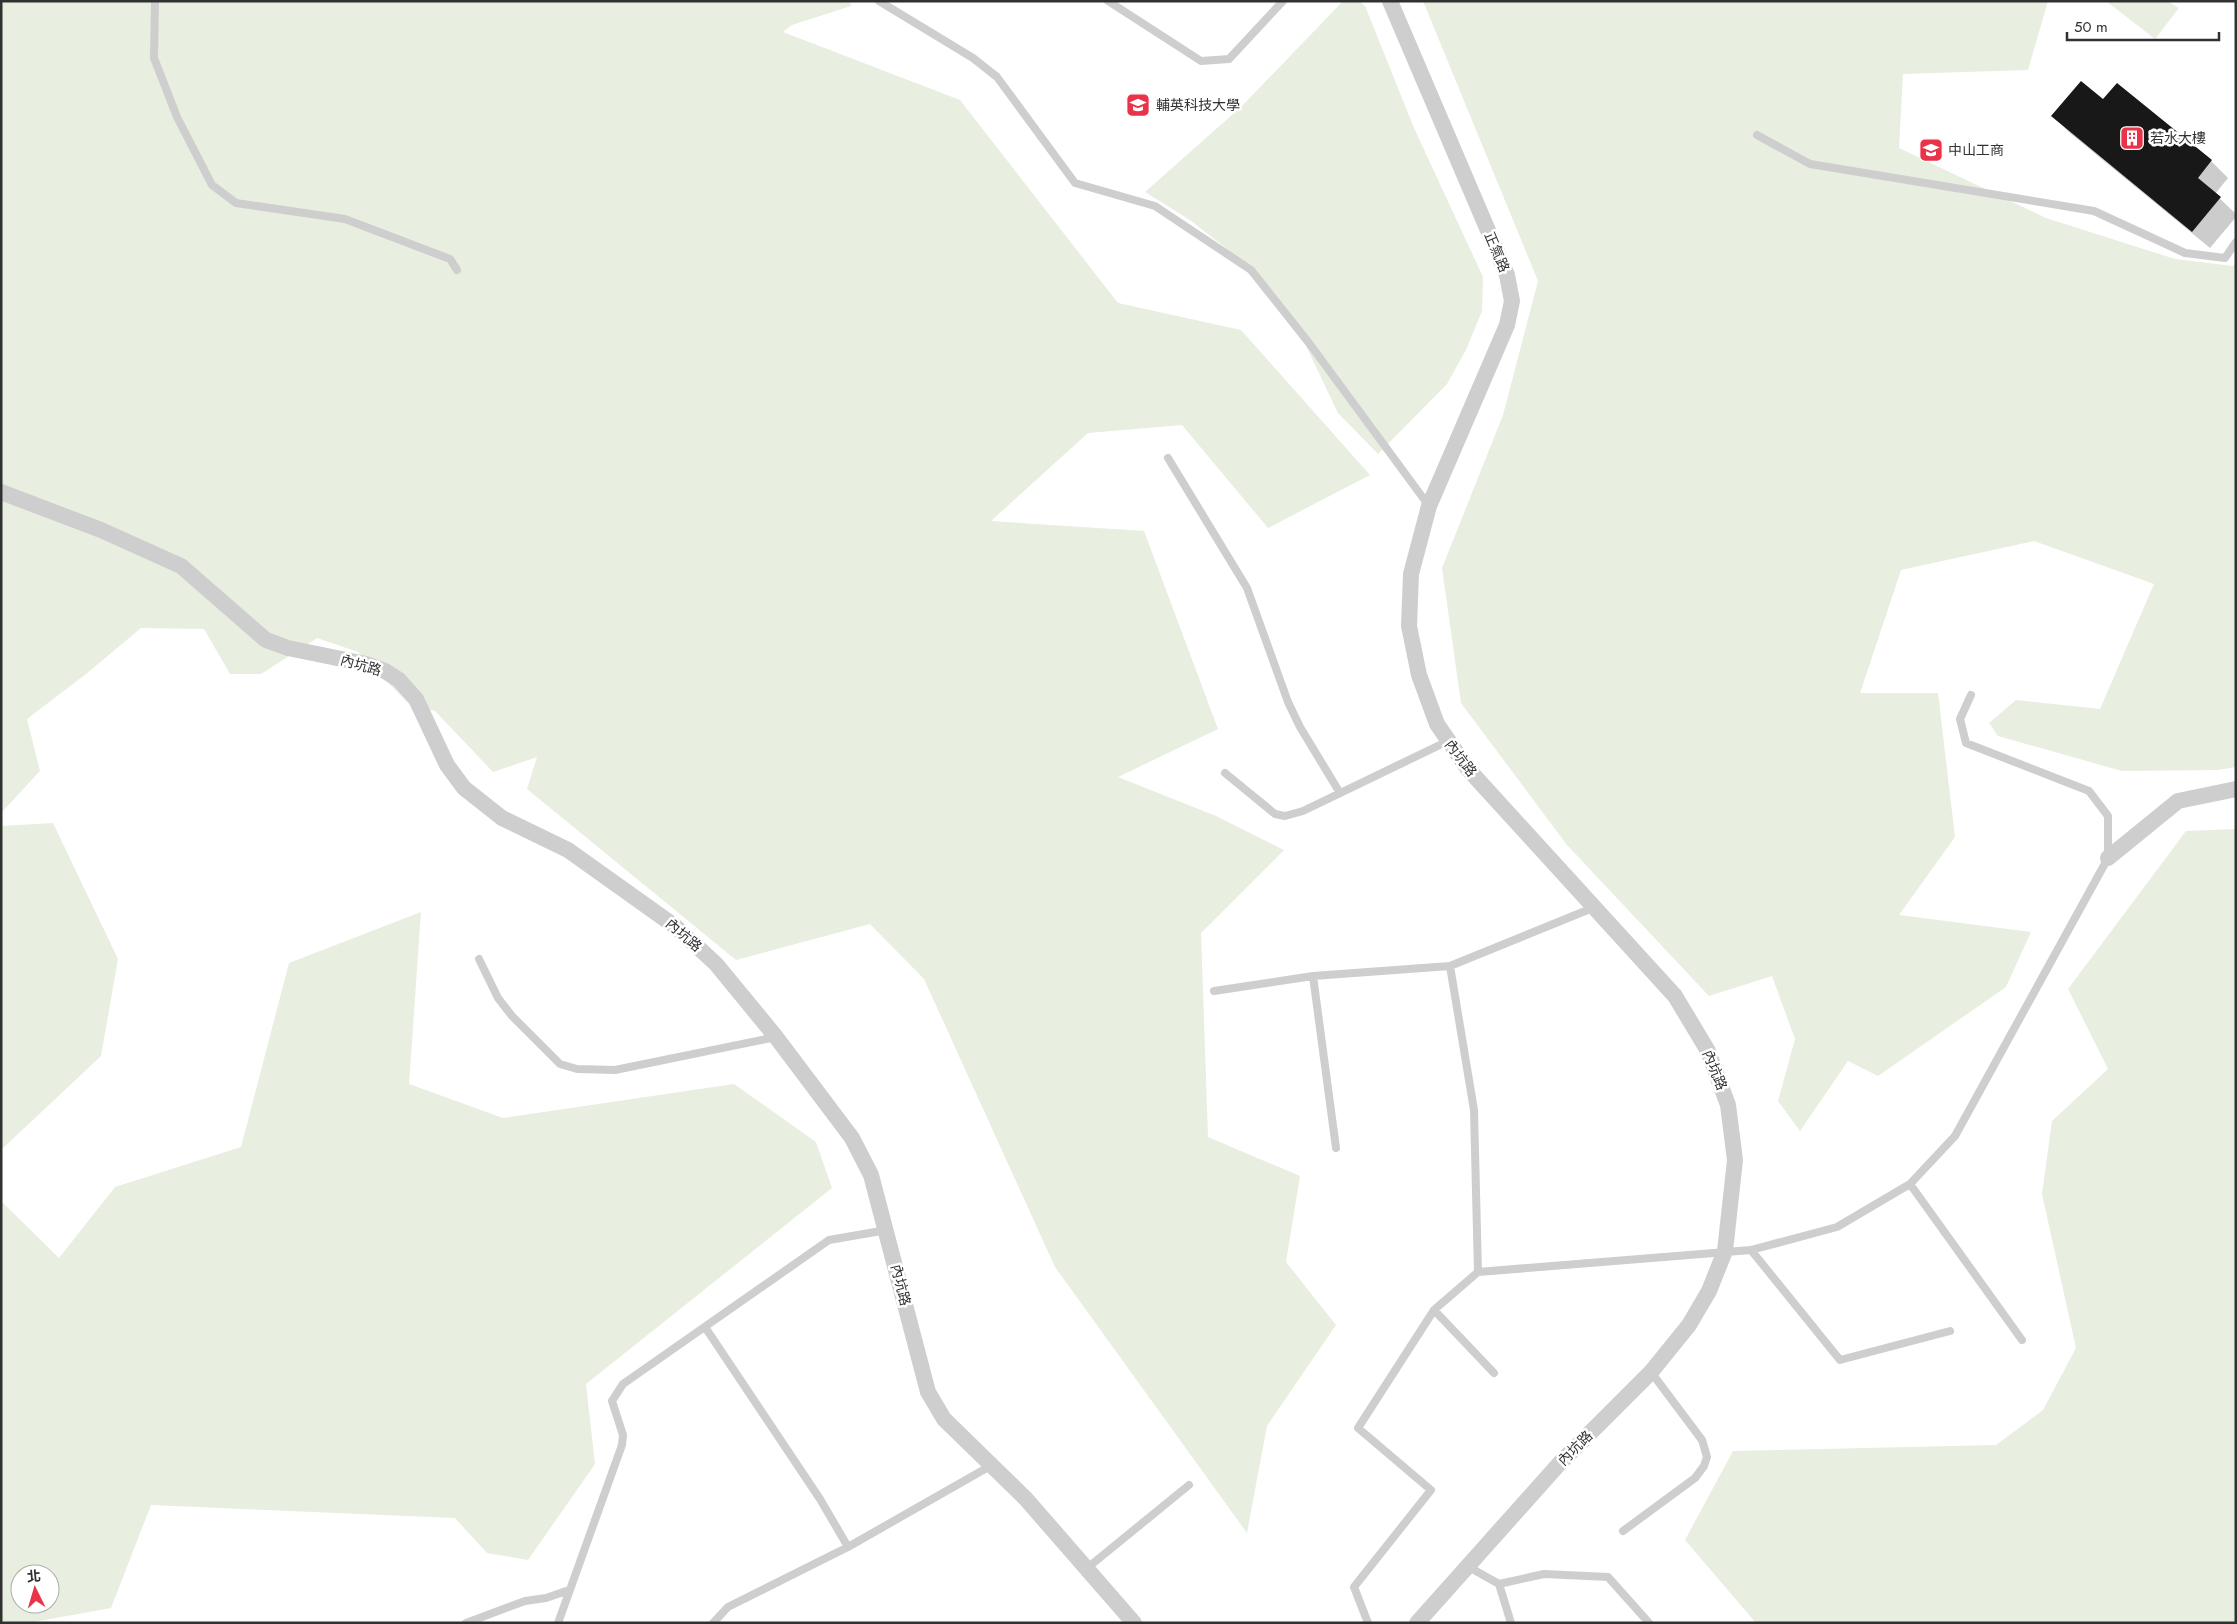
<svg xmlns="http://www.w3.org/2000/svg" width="2237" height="1624" viewBox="0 0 2237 1624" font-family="Jost,'Noto Sans TC',sans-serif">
  <rect width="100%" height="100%" fill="#fff"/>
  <path fill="#e8eee0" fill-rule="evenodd" d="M 1,1 L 850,1 L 851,6 L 792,25 L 783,32 L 960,100 L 1118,303 L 1241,330 L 1370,475 L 1268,528 L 1182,425 L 1088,433 L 991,521 L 1144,531 L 1218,729 L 1118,777 L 1216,816 L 1284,850 L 1201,933 L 1208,1137 L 1300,1176 L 1286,1262 L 1336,1325 L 1267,1426 L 1247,1533 L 1055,1267 L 924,979 L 870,924 L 736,960 L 527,789 L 537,757 L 493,772 L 435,711 L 410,705 L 358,652 L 317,638 L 261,674 L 230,674 L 204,629 L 141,628 L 86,674 L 27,719 L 40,771 L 1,813 Z
    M 1343,1 L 1359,1 L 1365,6 L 1414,128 L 1483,277 L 1482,311 L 1466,350 L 1447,384 L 1378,454 L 1338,413 L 1305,344 L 1246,264 L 1190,220 L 1145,192 L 1242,106 Z
    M 1423,1 L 2048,1 L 2028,70 L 1903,74 L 1899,148 L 2046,218 L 2175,259 L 2233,266 L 2236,262 L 2236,767 L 2218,770 L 2122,771 L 1998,736 L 1989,723 L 2016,700 L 2100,709 L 2154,584 L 2034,541 L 1901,570 L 1860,693 L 1938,693 L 1955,837 L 1899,915 L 2031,932 L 2006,987 L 1878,1076 L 1848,1061 L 1800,1131 L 1778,1101 L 1795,1039 L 1772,976 L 1709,996 L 1567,845 L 1461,703 L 1442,568 L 1503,415 L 1538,281 Z
    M 2106,1 L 2167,1 L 2179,8 L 2155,39 Z
    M 53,823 L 118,959 L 101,1056 L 1,1150 L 1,826 Z
    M 2236,829 L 2236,1623 L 1756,1623 L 1685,1540 L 1733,1451 L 1996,1445 L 2043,1410 L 2076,1348 L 2042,1194 L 2052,1121 L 2108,1069 L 2068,989 L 2186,831 Z
    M 421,912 L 409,1084 L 503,1118 L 734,1084 L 816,1142 L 832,1188 L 586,1384 L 595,1464 L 528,1560 L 487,1553 L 455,1518 L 151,1505 L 111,1608 L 28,1623 L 1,1623 L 1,1201 L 59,1258 L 115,1187 L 241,1147 L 289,963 ZM 20,1574 L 50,1574 L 50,1604 L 20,1604 Z"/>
  <path fill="#0003" d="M 2117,84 L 2211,161 L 2228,178 L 2215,194 L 2236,214 L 2236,217 L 2210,248 L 2070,133 L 2053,116 L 2103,101 Z"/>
  <path fill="#181818" d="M 2081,81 L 2103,99 L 2117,83 L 2212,160 L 2198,178 L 2221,197 L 2192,232 L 2051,116 Z"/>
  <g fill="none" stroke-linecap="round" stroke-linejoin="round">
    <path stroke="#cecece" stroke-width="8" d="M 155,1 L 154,58 L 177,117 L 212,185 L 236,203 L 345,219 L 450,259 L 457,270
      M 879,1 L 973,58 L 997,77 L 1075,183 L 1155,206 L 1251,270 L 1309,343 L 1429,506
      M 1108,1 L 1201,61 L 1229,59 L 1283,1
      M 1757,135 L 1810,164 L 2094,211 L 2185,253 L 2225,258 L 2236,242
      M 1168,458 L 1247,588 L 1288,702 L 1300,727 L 1340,793
      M 1225,773 L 1275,814 L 1285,816 L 1303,811 L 1448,741
      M 479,959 L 498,998 L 512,1016 L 560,1064 L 577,1069 L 615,1070 L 776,1037
      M 1313,976 L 1336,1148
      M 1214,991 L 1313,976 L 1450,966 L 1595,907
      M 1910,1184 L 2022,1340
      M 1751,1250 L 1840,1360 L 1950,1331
      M 1478,1272 L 1751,1250 L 1837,1227 L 1910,1184 L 1955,1136 L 2108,858 L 2108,816 L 2089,791 L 1966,743 L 1960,719 L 1971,695
      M 1434,1310 L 1494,1373
      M 705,1327 L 820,1499 L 848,1547
      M 1623,1531 L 1695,1478 L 1704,1466 L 1707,1457 L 1702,1440 L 1651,1372
      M 1467,1566 L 1499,1584 L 1511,1623
      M 1086,1569 L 1189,1485
      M 1499,1584 L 1544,1574 L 1608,1577 L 1649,1623
      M 466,1623 L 525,1601 L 546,1598 L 569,1590
      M 558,1623 L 622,1445 L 623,1435 L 612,1401 L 623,1384 L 829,1240 L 887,1230
      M 713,1623 L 728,1607 L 848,1547 L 992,1465
      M 1368,1623 L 1354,1587 L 1431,1490 L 1358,1428 L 1434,1310 L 1478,1272 L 1474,1110 L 1450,966"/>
    <path stroke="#cecece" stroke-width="16" d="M 1390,1 L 1507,275 L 1512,301 L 1507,325 L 1429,506 L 1411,574 L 1409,626 L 1419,675 L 1437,724 L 1468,769 L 1675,996 L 1708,1051 L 1728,1105 L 1735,1160 L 1725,1251 L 1709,1291 L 1689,1325 L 1651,1372 L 1559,1464 L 1417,1623
      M 1,492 L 101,530 L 181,566 L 266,640 L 288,648 L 366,664 L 385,671 L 399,680 L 416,699 L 447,765 L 464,788 L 502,818 L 568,850 L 676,927 L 716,964 L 776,1037 L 852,1138 L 871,1175 L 928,1392 L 944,1419 L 1026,1499 L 1134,1623
      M 2108,858 L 2178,801 L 2236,789"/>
  </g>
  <defs>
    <g id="university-square" transform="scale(1.25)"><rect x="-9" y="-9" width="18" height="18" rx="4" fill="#e93348" stroke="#fff"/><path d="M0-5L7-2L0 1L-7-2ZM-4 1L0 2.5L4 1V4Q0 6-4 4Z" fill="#fff"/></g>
    <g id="building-square" transform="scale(1.25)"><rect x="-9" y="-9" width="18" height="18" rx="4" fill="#e93348" stroke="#fff"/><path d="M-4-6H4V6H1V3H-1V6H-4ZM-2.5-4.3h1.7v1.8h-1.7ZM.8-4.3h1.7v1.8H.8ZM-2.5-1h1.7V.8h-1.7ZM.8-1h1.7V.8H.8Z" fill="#fff"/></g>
    <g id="school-square" transform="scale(1.25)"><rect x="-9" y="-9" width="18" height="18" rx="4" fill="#e93348" stroke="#fff"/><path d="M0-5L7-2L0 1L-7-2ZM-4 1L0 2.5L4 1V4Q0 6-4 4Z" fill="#fff"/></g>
  </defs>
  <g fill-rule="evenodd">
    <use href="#university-square" x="1138" y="105"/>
    <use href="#building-square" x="2132" y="138"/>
    <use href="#school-square" x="1931" y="150"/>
  </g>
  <g text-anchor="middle" stroke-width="5" stroke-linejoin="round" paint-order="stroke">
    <g font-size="14" fill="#313131" stroke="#fff" text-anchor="start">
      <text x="1156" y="110">輔英科技大學</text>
      <text x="2150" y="143">若水大樓</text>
      <text x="1948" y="155">中山工商</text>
    </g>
    <g font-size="14" fill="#313131" stroke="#fff">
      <text transform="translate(1497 252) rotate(67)" y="5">正氣路</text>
      <text transform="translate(361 665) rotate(16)" y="5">內坑路</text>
      <text transform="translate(1461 758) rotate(53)" y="5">內坑路</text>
      <text transform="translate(684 935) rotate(41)" y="5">內坑路</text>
      <text transform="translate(1715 1070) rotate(68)" y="5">內坑路</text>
      <text transform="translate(901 1285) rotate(76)" y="5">內坑路</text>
      <text transform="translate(1575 1448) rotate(-45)" y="5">內坑路</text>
    </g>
  </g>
  <rect width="2237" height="1624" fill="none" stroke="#313131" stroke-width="5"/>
  <g transform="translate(35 1589) rotate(355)"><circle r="24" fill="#ffffff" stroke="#adadad"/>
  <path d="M0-4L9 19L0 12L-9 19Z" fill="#e93348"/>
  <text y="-8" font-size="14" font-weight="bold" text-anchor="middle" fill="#313131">北</text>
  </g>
  <path d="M2067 32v8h152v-8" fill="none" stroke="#313131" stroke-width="2.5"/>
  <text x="2074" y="32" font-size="15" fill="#313131" stroke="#ffffff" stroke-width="4" paint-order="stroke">50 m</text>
</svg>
